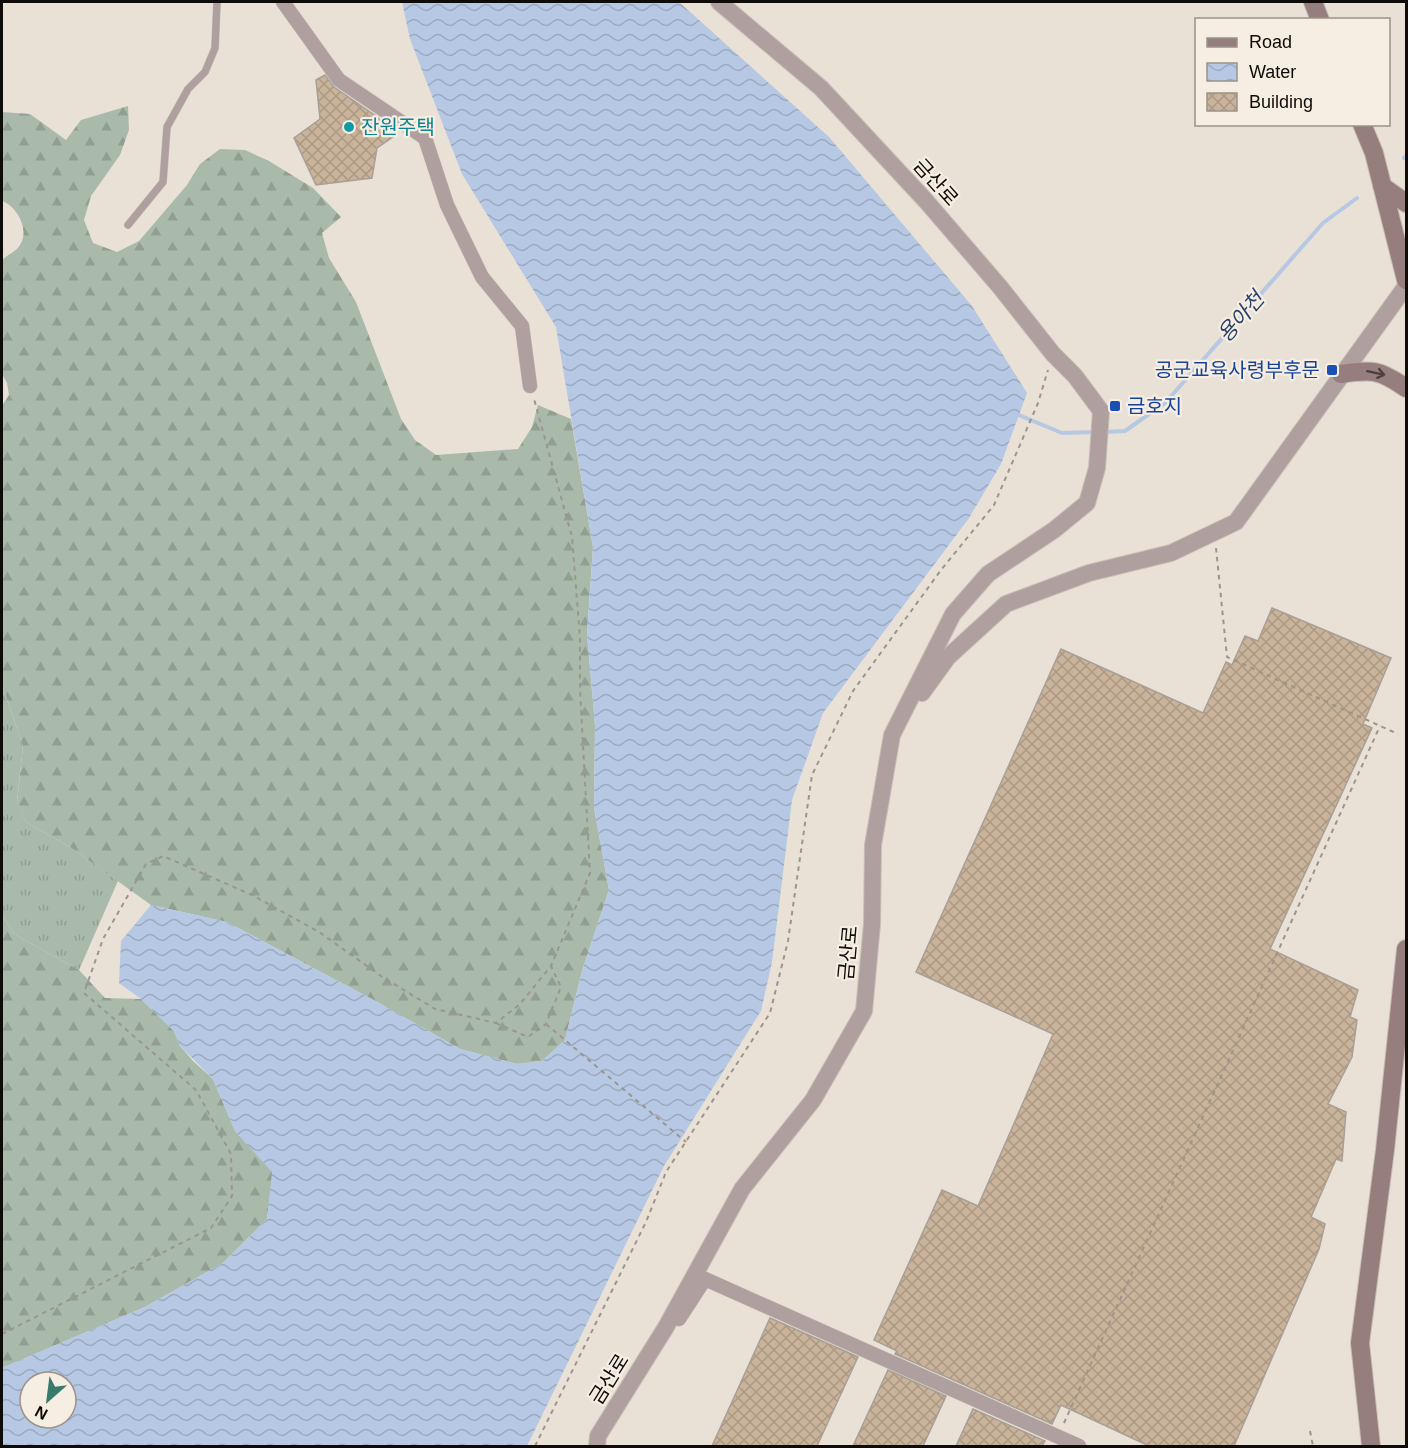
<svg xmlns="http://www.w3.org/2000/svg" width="1408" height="1448" viewBox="0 0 1408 1448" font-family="Helvetica,'Noto Sans KR',sans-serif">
  <defs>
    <pattern id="grass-tufts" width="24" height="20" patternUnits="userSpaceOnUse" patternTransform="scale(1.5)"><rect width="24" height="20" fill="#a9baab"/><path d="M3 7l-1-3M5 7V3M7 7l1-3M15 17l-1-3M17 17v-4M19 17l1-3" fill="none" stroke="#909f92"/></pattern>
    <pattern id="forest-firs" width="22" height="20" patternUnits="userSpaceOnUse" patternTransform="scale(1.5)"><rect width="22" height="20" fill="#a9baab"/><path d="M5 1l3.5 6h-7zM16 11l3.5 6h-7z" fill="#909f92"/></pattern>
    <pattern id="water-waves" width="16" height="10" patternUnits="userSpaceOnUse" patternTransform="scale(1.5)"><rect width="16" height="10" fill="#b6c8e3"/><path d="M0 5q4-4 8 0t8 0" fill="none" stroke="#9baac1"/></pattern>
    <pattern id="building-cross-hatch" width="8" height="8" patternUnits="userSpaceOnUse" patternTransform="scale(1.5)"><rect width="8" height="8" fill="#c9b39a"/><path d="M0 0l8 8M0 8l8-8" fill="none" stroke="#ab9983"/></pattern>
  </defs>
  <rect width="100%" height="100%" fill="#e9e0d6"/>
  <path fill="url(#grass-tufts)" d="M 2,685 L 23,746 L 17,802 L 26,822 L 70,847 L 118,881 L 79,970 L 14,934 L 2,915 Z"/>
  <path fill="url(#forest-firs)" d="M 128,106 L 129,130 L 120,155 L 91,196 L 84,220 L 93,243 L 117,252 L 139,241 L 187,185 L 200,164 L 220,149 L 245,150 L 269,161 L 313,188 L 341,217 L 322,233 L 329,258 L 356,302 L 401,419 L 415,440 L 436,455 L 518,449 L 532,427 L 538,405 L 571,419 L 593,547 L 587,634 L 595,725 L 594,808 L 609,890 L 582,971 L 565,1040 L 542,1061 L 517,1064 L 460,1049 L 381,1004 L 227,922 L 151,905 L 70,847 L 26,822 L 17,803 L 23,746 L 2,685 L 2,406 L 9,395 L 7,383 L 2,374 L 2,260 C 7,255 17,251 20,245 C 30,230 17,206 2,201 L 2,112 L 30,114 L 66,140 L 81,120 Z
    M 2,915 L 14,934 L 79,970 L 105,998 L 141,999 L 174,1031 L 180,1046 L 193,1061 L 213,1079 L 235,1131 L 273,1172 L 267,1219 L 223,1263 L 145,1307 L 2,1368 Z"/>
  <path fill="url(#water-waves)" fill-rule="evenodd" d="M 402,2 L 679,2 L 829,137 L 972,306 L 1027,393 L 1001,464 L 969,518 L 823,713 L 792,800 L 772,962 L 761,1011 L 664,1166 L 527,1446 L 2,1446 L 2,1368 L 145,1307 L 223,1263 L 267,1219 L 272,1172 L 235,1131 L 213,1079 L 180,1046 L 174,1031 L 141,999 L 119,983 L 121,941 L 151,905 L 227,922 L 381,1004 L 460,1049 L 517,1064 L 542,1061 L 565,1040 L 582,971 L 609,890 L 594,808 L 595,725 L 587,634 L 593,547 L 556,327 L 462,174 L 410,39 ZM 30,1382 L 66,1382 L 66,1418 L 30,1418 Z"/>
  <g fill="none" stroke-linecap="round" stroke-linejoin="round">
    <path stroke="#b6c8e3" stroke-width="4" d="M 1404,158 L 1406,156
      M 1014,413 L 1062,433 L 1096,432
      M 1103,432 L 1125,431 L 1166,402 L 1323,223 L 1357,198"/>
  </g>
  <path fill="url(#building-cross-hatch)" stroke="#a89f97" stroke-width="1.5" d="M 325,75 L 334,87 L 376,116 L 396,135 L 377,148 L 372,178 L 316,185 L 294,138 L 320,119 L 316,80 Z
    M 1272,608 L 1391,658 L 1363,724 L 1372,728 L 1270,949 L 1358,990 L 1350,1017 L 1357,1020 L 1352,1057 L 1328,1104 L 1346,1112 L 1342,1161 L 1336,1159 L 1311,1217 L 1325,1224 L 1319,1249 L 1234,1446 L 1149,1446 L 1061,1405 L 1052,1424 L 895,1354 L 897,1351 L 874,1340 L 942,1190 L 978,1206 L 1053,1034 L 916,972 L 1061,649 L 1203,713 L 1226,662 L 1232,665 L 1245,636 L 1258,641 Z
    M 770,1318 L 858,1357 L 817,1446 L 712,1446 Z
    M 888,1370 L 946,1396 L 923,1446 L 853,1446 Z
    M 973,1409 L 1045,1441 L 1042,1446 L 956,1446 Z"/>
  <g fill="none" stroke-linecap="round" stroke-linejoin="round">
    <g stroke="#c6beb5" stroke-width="8">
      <path id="service" d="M 128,225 L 163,182 L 167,127 L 188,89 L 205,72 L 215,48 L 217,2"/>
    </g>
    <g stroke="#c6beb5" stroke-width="15">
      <path id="minor" d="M 283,2 L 339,80 L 425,138 L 447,205 L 482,277 L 522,326 L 530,386
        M 679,1319 L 705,1279 L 1079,1446"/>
    </g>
    <g stroke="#c6beb5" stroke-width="18">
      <path id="tertiary" d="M 922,693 L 948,657 L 1006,604 L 1089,573 L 1171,553 L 1236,522 L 1406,286
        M 597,1446 L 598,1436 L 666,1327 L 742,1189 L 813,1100 L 864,1011 L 872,924 L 873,845 L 892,735 L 953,614 L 988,574 L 1054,530 L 1087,503 L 1097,468 L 1101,411 L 1075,376 L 1053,354 L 1000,287 L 926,201 L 821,88 L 719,2"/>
    </g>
    <g stroke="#c6beb5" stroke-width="20">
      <path id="secondary" d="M 1313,2 L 1320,20
        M 1362,124 L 1374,153 L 1406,280
        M 1382,186 L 1406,203
        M 1341,374 C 1373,369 1380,370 1406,388
        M 1371,1446 L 1360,1343 L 1385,1150 L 1406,949"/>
    </g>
    <path stroke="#9c958d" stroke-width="2" stroke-dasharray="4.5 4.5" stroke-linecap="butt" d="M 1216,548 L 1227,657 L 1398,734
      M 496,1023 L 528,1037 L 546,1024 L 561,987 L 551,966
      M 546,1024 L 686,1142
      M 2,1334 L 211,1228 L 232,1196 L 231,1154 L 196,1090 L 84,993 L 103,939 L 146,864 L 163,856 L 252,895 L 319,932 L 381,976 L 435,1009 L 496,1023 L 520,1004 L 551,966 L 590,873 L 580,690 L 580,638 L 572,537 L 534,399
      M 1064,1423 L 1380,726
      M 1310,1431 L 1313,1446
      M 535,1446 L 646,1222 L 666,1172 L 770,1013 L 788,941 L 812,775 L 853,691 L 941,570 L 994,505 L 1038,403 L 1048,370"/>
    <use href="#service" stroke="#af9f9f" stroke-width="7"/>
    <use href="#minor" stroke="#af9f9f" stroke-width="14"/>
    <use href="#tertiary" stroke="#af9f9f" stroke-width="16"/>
    <use href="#secondary" stroke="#967e7e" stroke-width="18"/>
  </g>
  <defs><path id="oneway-shaft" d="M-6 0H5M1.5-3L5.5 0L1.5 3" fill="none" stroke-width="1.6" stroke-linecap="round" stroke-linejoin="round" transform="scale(1.5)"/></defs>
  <use stroke="#4b3f3d" href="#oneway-shaft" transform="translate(1376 373) rotate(12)"/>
  <circle fill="#0f9aa8" stroke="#f6ede3" stroke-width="2" cx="349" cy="127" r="6"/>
  <g fill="#1a4fb4" stroke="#f6ede3" stroke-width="2">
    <rect x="1326" y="364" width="12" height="12" rx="3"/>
    <rect x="1109" y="400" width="12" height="12" rx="3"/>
  </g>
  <g text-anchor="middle" stroke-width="4.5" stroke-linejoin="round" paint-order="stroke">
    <g font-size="20" fill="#0d838f" stroke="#f6ede3" text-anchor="start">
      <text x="361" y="134">잔원주택</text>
    </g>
    <g font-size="20" fill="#0e0b08" stroke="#f6ede3">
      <text transform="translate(936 182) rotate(48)" y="7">금산로</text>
      <text transform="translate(848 953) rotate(-85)" y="7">금산로</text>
      <text transform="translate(609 1379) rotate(-58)" y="7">금산로</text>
    </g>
    <g font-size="20" fill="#164399" stroke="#f6ede3" text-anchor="end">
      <text x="1320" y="377">공군교육사령부후문</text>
      <text x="1127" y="413" text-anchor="start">금호지</text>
    </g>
    <g font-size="21" font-style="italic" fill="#294269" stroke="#f6ede3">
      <text transform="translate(1241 317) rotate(-49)" y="7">용아천</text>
    </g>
  </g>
  <rect width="1408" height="1448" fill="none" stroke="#0e0b08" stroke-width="6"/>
  <rect x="1195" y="18" width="195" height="108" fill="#f6ede3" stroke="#99938b" stroke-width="1.5"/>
  <rect x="1207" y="38" width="30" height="9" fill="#967e7e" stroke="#99938b" stroke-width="1.5"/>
  <text x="1249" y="48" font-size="18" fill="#0e0b08">Road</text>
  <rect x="1207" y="63" width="30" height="18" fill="url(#water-waves)" stroke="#99938b" stroke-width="1.5"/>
  <text x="1249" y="78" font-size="18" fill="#0e0b08">Water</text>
  <rect x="1207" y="93" width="30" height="18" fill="url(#building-cross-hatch)" stroke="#99938b" stroke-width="1.5"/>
  <text x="1249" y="108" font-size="18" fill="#0e0b08">Building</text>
  <g transform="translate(48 1400) rotate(208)"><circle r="28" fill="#f6ede3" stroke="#99938b" stroke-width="1.5"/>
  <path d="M0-4.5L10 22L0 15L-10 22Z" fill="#387a6c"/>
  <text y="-9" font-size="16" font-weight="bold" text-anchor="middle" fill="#0e0b08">N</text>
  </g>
</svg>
